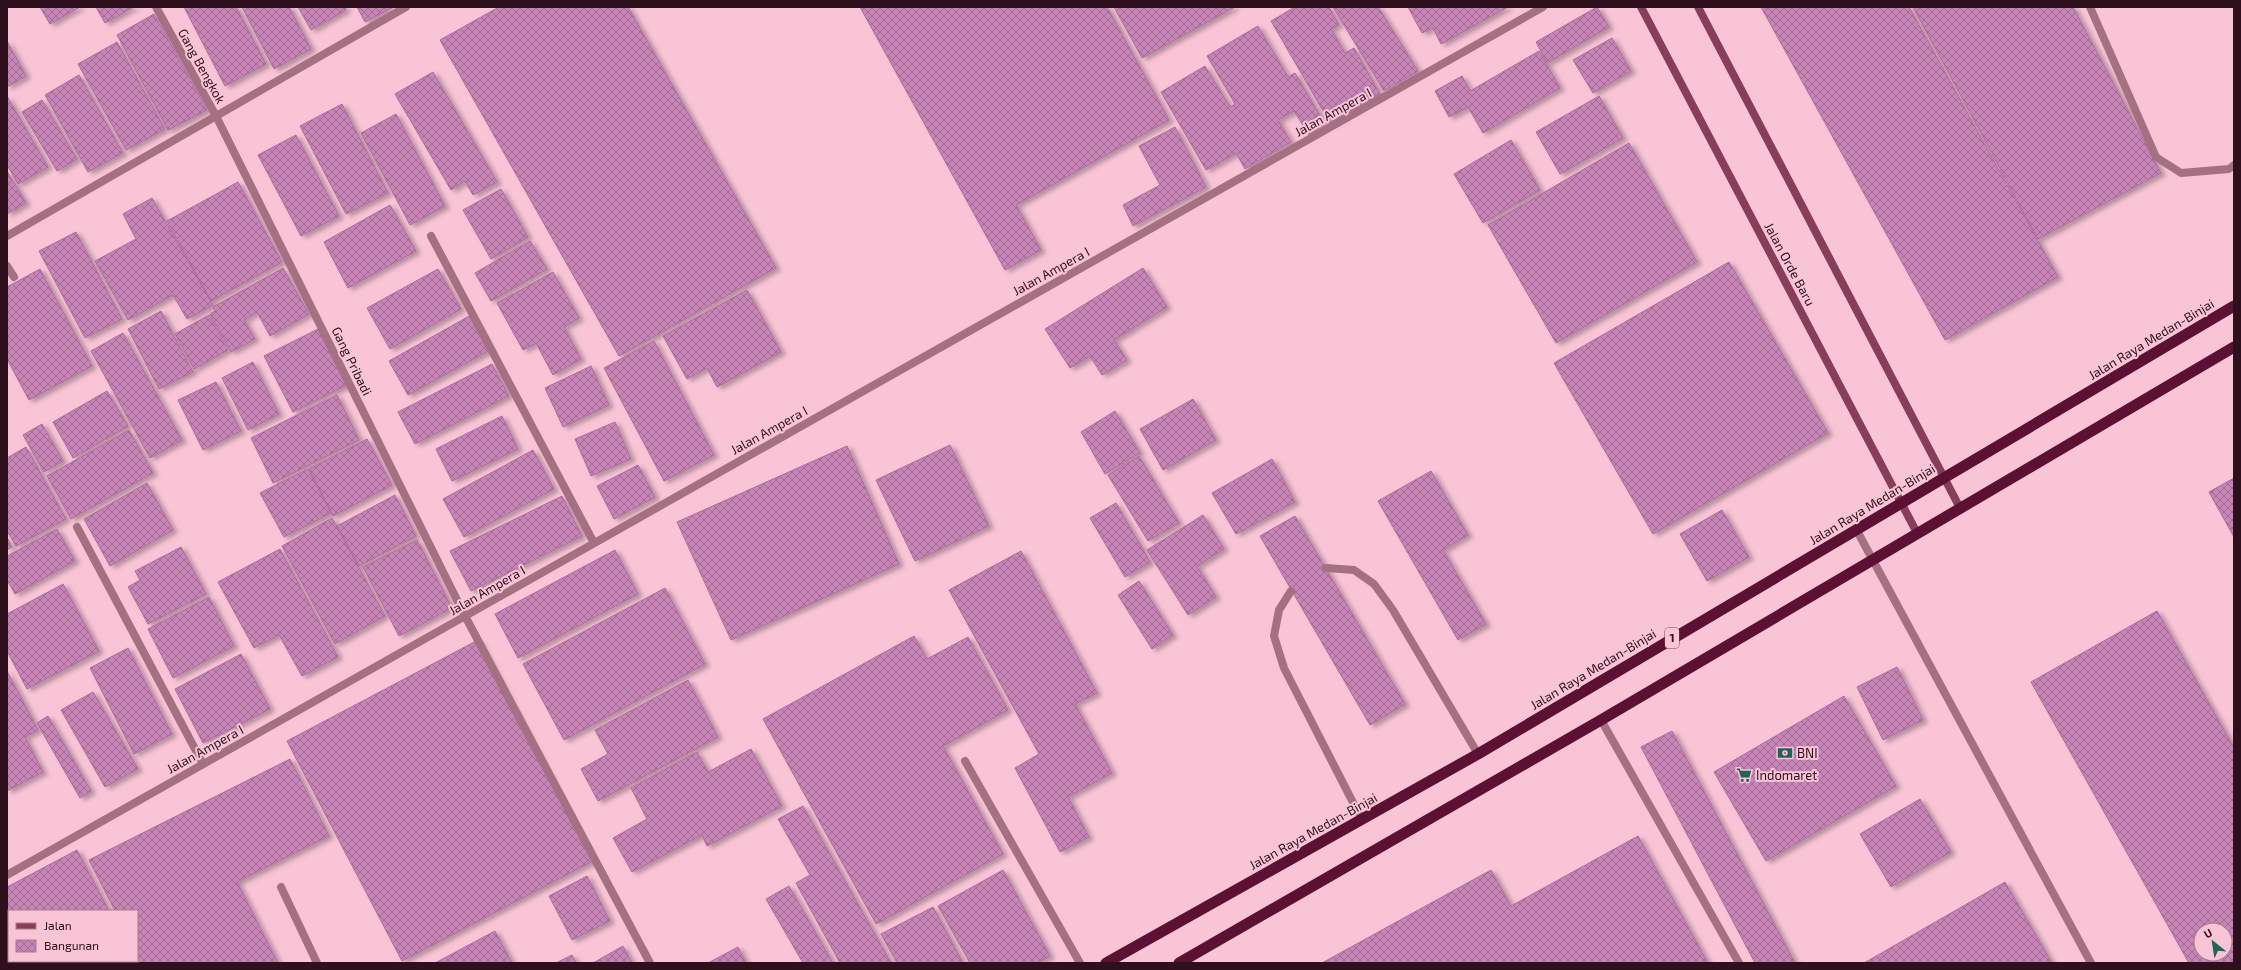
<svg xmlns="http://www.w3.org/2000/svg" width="2241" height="970" viewBox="0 0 2241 970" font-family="'Exo 2',sans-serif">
  <defs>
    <pattern id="building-cross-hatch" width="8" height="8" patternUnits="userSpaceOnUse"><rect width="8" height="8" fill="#c784b6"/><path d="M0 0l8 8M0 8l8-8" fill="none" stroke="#a26b93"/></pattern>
    <filter id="shadow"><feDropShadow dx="4.5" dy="2.5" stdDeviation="2" flood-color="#0004"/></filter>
  </defs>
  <rect width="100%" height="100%" fill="#f8c4d6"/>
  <path fill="url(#building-cross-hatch)" stroke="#ac6b9c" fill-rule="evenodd" filter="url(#shadow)" d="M 40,7 L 80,7 L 50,24 Z
    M 96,7 L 134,7 L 105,23 Z
    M 184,7 L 236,7 L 266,64 L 225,86 Z
    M 242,7 L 289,7 L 311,49 L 274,69 Z
    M 298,7 L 345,7 L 346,10 L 311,30 Z
    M 357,7 L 394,7 L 365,22 Z
    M 499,7 L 628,7 L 776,268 L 619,356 L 440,40 Z
    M 860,7 L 1107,7 L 1169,120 L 1016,205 L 1041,250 L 1005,270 Z
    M 1114,7 L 1235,7 L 1142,58 Z
    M 1295,7 L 1329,7 L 1339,25 L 1331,29 L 1345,53 L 1354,48 L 1380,94 L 1330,123 L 1271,21 Z
    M 1333,7 L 1378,7 L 1418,71 L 1384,91 Z
    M 1408,7 L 1508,7 L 1441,44 L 1433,28 L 1422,33 Z
    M 1597,7 L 1609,27 L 1547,63 L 1536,42 Z
    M 1761,7 L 1909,7 L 2058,277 L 1945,340 Z
    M 1913,7 L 2073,7 L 2161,173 L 2038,239 Z
    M 154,14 L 207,110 L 168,130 L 117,35 Z
    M 1258,26 L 1288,77 L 1295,73 L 1325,124 L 1309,135 L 1294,111 L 1278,120 L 1291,142 L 1245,169 L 1236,153 L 1206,170 L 1161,92 L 1205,66 L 1230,107 L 1235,104 L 1207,56 Z
    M 1612,38 L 1631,71 L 1593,93 L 1573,60 Z
    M 7,41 L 26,76 L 7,87 Z
    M 117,42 L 165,129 L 126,150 L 78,64 Z
    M 1539,51 L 1560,88 L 1483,133 L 1468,107 L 1449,117 L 1435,91 L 1462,76 L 1470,91 Z
    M 433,72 L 497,182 L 473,195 L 465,181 L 451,190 L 395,94 Z
    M 79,75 L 123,153 L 88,172 L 45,95 Z
    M 7,96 L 48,167 L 18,184 L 7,165 Z
    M 1599,96 L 1623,138 L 1560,174 L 1536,132 Z
    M 42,100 L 77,159 L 57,171 L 22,112 Z
    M 342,104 L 388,193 L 346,214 L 300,126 Z
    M 396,114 L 445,206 L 410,225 L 361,133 Z
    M 1175,127 L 1206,187 L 1133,226 L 1123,205 L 1160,185 L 1139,146 Z
    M 296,135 L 339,216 L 301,236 L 258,155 Z
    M 1511,140 L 1540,190 L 1483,223 L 1454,174 Z
    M 1629,143 L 1697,262 L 1556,343 L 1488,225 Z
    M 7,171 L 26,203 L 7,214 Z
    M 238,182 L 282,262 L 211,301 L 167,221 Z
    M 501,189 L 528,237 L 491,259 L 463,210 Z
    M 152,198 L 213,305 L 187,319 L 173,295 L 128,320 L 95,261 L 136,239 L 123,214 Z
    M 390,205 L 416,251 L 348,288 L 324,242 Z
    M 76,232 L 122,319 L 85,338 L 39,251 Z
    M 530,241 L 547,269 L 491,301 L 475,273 Z
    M 1729,262 L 1828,433 L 1653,534 L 1554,363 Z
    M 283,268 L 309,314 L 270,336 L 257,312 L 244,320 L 255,339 L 231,352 L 210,314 L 215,311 L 213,307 Z
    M 1143,268 L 1167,307 L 1114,340 L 1127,360 L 1102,375 L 1090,356 L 1070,368 L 1045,329 Z
    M 40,269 L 92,366 L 29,400 L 7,359 L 7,287 Z
    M 438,269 L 461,309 L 390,349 L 367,308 Z
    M 553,272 L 579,318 L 564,327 L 581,359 L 553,375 L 536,343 L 523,350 L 497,303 Z
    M 747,290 L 781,352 L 717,387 L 707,368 L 687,379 L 663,336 Z
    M 161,311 L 193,372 L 159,389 L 128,329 Z
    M 209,315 L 228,350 L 194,369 L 175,334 Z
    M 471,315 L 490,350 L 408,395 L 389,361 Z
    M 318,329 L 347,385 L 293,412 L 264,356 Z
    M 123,333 L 182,440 L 150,458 L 91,351 Z
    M 654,341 L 714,455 L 664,481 L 604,368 Z
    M 253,362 L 279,414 L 248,430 L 222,378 Z
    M 492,364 L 509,396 L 415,444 L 398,412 Z
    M 591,366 L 609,405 L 563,427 L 545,388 Z
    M 216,382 L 241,431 L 203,450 L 178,400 Z
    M 107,391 L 128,426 L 73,458 L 53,422 Z
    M 337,395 L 359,440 L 273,483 L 251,438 Z
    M 1193,399 L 1216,440 L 1163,470 L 1140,429 Z
    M 1115,411 L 1140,453 L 1105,474 L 1081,432 Z
    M 502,416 L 518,449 L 452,481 L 436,449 Z
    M 615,422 L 631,459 L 591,476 L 575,439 Z
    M 42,424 L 63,461 L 44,472 L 23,435 Z
    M 129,430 L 153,473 L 71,519 L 47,476 Z
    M 367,439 L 392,485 L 333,516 L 309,469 Z
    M 950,445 L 989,526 L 915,561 L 876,480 Z
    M 847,446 L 899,564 L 731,640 L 677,522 Z
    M 26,447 L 66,519 L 16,546 L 7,531 L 7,458 Z
    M 533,450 L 554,489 L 464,537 L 443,499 Z
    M 1139,456 L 1179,523 L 1148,541 L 1108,475 Z
    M 1272,459 L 1295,502 L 1236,534 L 1212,493 Z
    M 638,465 L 655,497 L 614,519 L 597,486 Z
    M 308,469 L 331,513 L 284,537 L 260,493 Z
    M 1431,471 L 1468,535 L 1443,550 L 1486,624 L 1458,640 L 1378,501 Z
    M 2234,478 L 2234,537 L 2209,492 Z
    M 147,483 L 173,530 L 110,566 L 84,519 Z
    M 395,495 L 416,536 L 359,566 L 337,526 Z
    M 562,496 L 582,536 L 471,591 L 450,551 Z
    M 1116,503 L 1150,562 L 1125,577 L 1090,518 Z
    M 1722,510 L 1749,557 L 1707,581 L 1680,534 Z
    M 1203,515 L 1224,549 L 1197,566 L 1216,597 L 1188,615 L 1147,550 Z
    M 1295,516 L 1405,704 L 1370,725 L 1260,536 Z
    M 332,518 L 385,616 L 335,644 L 282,546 Z
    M 57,529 L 75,561 L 15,594 L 7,580 L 7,556 Z
    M 7,537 L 12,547 L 7,550 Z
    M 417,540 L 452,608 L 399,636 L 363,567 Z
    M 181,547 L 206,594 L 148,624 L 128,587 L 140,580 L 135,571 Z
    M 280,549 L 338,657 L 302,676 L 279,635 L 254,648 L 218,582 Z
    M 615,550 L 638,594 L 518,658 L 495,614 Z
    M 1021,551 L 1097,693 L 1075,704 L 1112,773 L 1068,797 L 1089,837 L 1060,852 L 1015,768 L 1039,754 L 949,590 Z
    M 1139,581 L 1173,635 L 1152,649 L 1118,595 Z
    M 63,584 L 99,651 L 27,689 L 7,651 L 7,614 Z
    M 665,588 L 705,664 L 564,740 L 523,664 Z
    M 209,597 L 234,646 L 173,678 L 148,629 Z
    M 2157,611 L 2234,748 L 2234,963 L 2189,963 L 2031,682 ZM 2201,930 L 2225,930 L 2225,954 L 2201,954 Z
    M 914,636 L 927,659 L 968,637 L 1008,710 L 943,746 L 1003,854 L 876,924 L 763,719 Z
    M 478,640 L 593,861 L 402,961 L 287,741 Z
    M 128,648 L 172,734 L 134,754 L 90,668 Z
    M 241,654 L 270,709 L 203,743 L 175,689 Z
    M 1897,667 L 1923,720 L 1883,740 L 1857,687 Z
    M 7,671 L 38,730 L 25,737 L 43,772 L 7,791 Z
    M 688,680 L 718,737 L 598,801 L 581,769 L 608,754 L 595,730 Z
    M 93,692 L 138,769 L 105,787 L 61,710 Z
    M 1844,696 L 1896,786 L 1766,861 L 1714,772 Z
    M 48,716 L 91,791 L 80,798 L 37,723 Z
    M 1672,731 L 1795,963 L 1755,963 L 1641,747 Z
    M 751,749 L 782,806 L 707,846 L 702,835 L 632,872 L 613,838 L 647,819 L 631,788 L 697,752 L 708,772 Z
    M 290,759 L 329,836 L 237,882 L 278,963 L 141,963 L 137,955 L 137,911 L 115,911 L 89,860 Z
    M 1920,799 L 1951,852 L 1891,887 L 1860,834 Z
    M 803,806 L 891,963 L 840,963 L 796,883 L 810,875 L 778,819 Z
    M 1638,836 L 1708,963 L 1322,963 L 1491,870 L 1511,906 Z
    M 77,850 L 109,911 L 9,911 L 9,961 L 136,961 L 137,963 L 7,963 L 7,887 Z
    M 1003,870 L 1050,956 L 1037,963 L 970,963 L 938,906 Z
    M 587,876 L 610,921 L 572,940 L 549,896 Z
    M 2005,882 L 2052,963 L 1864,963 Z
    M 789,886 L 833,963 L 803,963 L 766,899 Z
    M 933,907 L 963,963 L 897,963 L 881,934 Z
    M 495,931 L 512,963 L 435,963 Z
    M 623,946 L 632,963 L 593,963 Z
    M 738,947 L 746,963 L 708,963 Z
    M 572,955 L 576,963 L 556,963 Z"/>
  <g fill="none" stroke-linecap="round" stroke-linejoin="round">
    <path stroke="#a47082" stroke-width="8" d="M 2090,7 L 2156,157 L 2181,173 L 2229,169 L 2234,165
      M 7,266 L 14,277
      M 1326,568 L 1354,570 L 1374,584 L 1393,610 L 1478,754
      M 1291,591 L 1279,610 L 1274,636 L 1284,668 L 1362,820
      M 1601,720 L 1739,963
      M 965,761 L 1080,963
      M 281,887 L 317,963"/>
    <path stroke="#a47082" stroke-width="8" d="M 156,7 L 216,116 L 465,616 L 650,963
      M 7,236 L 406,7
      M 431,236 L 594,543
      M 77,527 L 203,764
      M 1856,529 L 2091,963
      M 7,875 L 1543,7"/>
    <path stroke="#873e5b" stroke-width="8" d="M 1641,7 L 1917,533
      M 1698,7 L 1960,508"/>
    <path stroke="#5c1034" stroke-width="11" d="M 1106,963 L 1478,754 L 2234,306
      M 1179,963 L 1601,720 L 2234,347"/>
  </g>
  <defs>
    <g id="bank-bare" transform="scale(1.2)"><path d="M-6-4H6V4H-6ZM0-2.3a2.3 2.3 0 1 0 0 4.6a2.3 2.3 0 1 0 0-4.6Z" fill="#1f6456" stroke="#f8c4d6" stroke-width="2.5" paint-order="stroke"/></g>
    <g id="supermarket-bare" transform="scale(1.2)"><path d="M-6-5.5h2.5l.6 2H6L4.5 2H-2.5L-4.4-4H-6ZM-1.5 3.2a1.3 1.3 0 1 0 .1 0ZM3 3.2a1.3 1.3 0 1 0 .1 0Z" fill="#1f6456" stroke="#f8c4d6" stroke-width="2.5" paint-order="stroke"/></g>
  </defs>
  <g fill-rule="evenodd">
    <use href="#bank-bare" x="1785" y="753"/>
    <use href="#supermarket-bare" x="1744" y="775"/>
  </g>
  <g text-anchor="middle" stroke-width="4" stroke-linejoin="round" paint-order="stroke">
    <rect fill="#f8c4d6" stroke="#6b4654" stroke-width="1" x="1665" y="628" width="14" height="20" rx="3"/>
    <g font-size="12" font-weight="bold" fill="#2e101c">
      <text x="1672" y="642">1</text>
    </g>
    <g font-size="13" fill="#2e101c" stroke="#f8c4d6">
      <text transform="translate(202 66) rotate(61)" y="5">Gang Bengkok</text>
      <text transform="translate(1333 112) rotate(-29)" y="5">Jalan Ampera I</text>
      <text transform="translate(1790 264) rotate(62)" y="5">Jalan Orde Baru</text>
      <text transform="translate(1051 271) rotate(-29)" y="5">Jalan Ampera I</text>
      <text transform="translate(2151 339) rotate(-31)" y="5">Jalan Raya Medan-Binjai</text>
      <text transform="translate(352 361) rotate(64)" y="5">Gang Pribadi</text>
      <text transform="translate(769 430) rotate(-29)" y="5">Jalan Ampera I</text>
      <text transform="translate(1872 504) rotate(-31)" y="5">Jalan Raya Medan-Binjai</text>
      <text transform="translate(487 590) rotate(-30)" y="5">Jalan Ampera I</text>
      <text transform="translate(1593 669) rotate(-31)" y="5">Jalan Raya Medan-Binjai</text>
      <text transform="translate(205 749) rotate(-29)" y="5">Jalan Ampera I</text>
      <text transform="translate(1313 831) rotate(-29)" y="5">Jalan Raya Medan-Binjai</text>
    </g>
    <g font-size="13" fill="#2e101c" stroke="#f8c4d6" text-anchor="start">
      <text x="1797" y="758">BNI</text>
      <text x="1756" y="780">Indomaret</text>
    </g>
  </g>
  <rect width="2241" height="970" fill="none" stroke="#2e101c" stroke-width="16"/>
  <rect x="8" y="910" width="130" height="52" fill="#f8c4d6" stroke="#a77c8c"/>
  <rect x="16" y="923" width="20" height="6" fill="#873e5b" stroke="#a77c8c"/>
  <text x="44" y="930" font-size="12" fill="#2e101c">Jalan</text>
  <rect x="16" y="940" width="20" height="12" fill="url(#building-cross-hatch)" stroke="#a77c8c"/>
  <text x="44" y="950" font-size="12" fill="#2e101c">Bangunan</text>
  <g transform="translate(2213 942) rotate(330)"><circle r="19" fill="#f8c4d6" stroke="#a77c8c"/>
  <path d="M0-3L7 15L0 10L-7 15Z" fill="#1f6456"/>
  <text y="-6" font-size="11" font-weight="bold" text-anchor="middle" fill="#2e101c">U</text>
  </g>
</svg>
